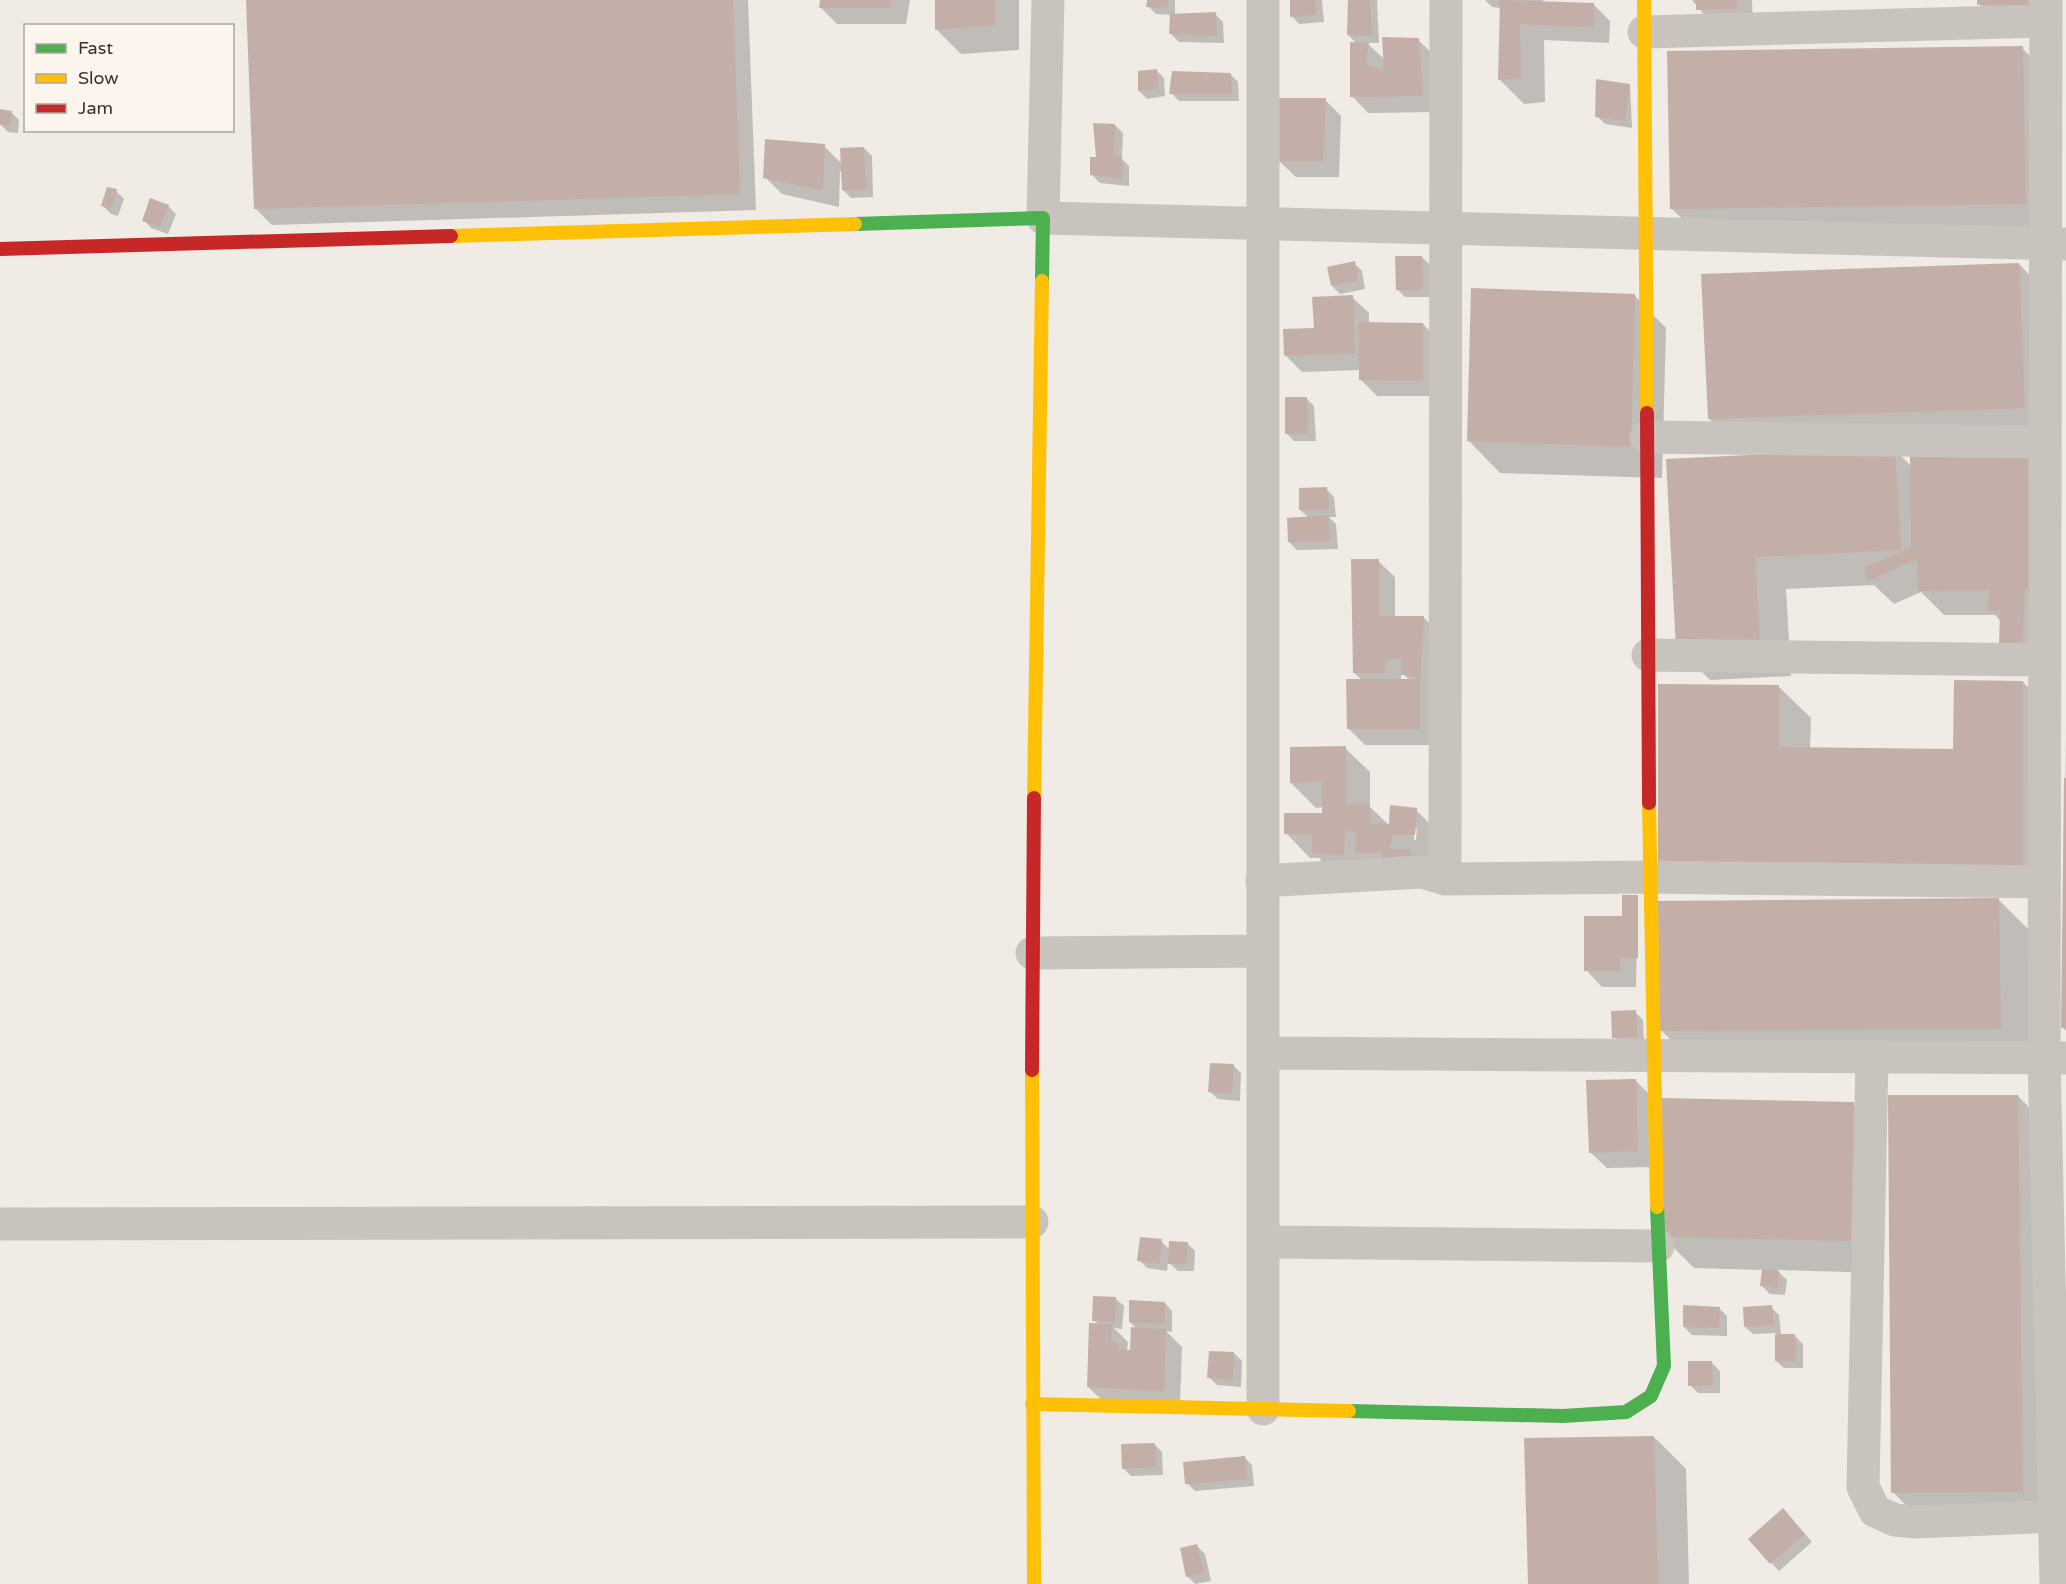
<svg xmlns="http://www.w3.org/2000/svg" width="2066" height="1584" viewBox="0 0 2066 1584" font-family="'Varela Round',sans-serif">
  <rect width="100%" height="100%" fill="#f0ebe5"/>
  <path fill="#0003" fill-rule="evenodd" d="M 248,0 L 748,0 L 756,210 L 272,225 L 255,208 Z
    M 821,0 L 910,0 L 906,24 L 837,24 L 820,7 Z
    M 936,0 L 1019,0 L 1019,50 L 961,54 L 937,30 Z
    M 1148,0 L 1175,0 L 1175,15 L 1215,14 L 1223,22 L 1224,43 L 1179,42 L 1171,34 L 1171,15 L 1156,14 L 1148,6 Z
    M 1291,0 L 1322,0 L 1324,22 L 1299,24 L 1292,16 Z
    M 1349,0 L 1377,0 L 1379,43 L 1367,43 L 1385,60 L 1418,40 L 1435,56 L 1439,112 L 1368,113 L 1352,96 L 1357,44 L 1348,35 Z
    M 1485,0 L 1543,0 L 1543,2 L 1593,4 L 1610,21 L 1609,43 L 1544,40 L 1545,102 L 1524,104 L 1500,80 L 1502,8 L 1492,7 Z
    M 1692,0 L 1752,0 L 1753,25 L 1714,26 Z
    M 1979,0 L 2044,0 L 1995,21 L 1979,4 Z
    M 2022,48 L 2054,80 L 2058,235 L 1704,240 L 1671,208 Z
    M 1156,70 L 1164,78 L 1165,96 L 1147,99 L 1139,91 Z
    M 1230,74 L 1238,82 L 1239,101 L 1179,101 L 1171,93 Z
    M 1630,85 L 1632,128 L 1605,124 L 1597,116 Z
    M 1325,100 L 1341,116 L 1339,177 L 1296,177 L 1279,161 Z
    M 11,112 L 19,120 L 18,133 L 8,132 L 0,124 Z
    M 1115,125 L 1123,133 L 1122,159 L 1129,166 L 1129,186 L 1100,183 L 1092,175 Z
    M 824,146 L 842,164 L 864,148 L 872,156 L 873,197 L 851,198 L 843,190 L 843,171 L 840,171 L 839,207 L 782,194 L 765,177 Z
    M 116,191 L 124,199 L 118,216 L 111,214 L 103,206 Z
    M 168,206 L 176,214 L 168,234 L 151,228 L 144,220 Z
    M 1422,257 L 1430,265 L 1430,297 L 1405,297 L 1397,289 Z
    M 1354,263 L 1362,271 L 1365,289 L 1340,294 L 1332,286 Z
    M 2019,264 L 2051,297 L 2057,439 L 1741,451 L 1709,419 Z
    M 1634,295 L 1666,328 L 1662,478 L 1500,473 L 1468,440 Z
    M 1352,297 L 1369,313 L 1369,323 L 1423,324 L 1439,341 L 1439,396 L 1377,396 L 1360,379 L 1360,370 L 1302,372 L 1286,356 Z
    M 1306,398 L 1314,406 L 1316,441 L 1294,441 L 1286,433 Z
    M 1894,449 L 2059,614 L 2038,662 L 1995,615 L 1944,615 L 1921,592 L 1894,604 L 1874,585 L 1786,589 L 1791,676 L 1710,680 L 1678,648 L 1667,461 Z
    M 1326,489 L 1334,497 L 1336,517 L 1329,517 L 1336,524 L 1338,549 L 1297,550 L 1289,542 L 1309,518 L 1300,510 Z
    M 1378,561 L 1395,577 L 1395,618 L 1423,617 L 1440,634 L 1436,745 L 1365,745 L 1349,729 L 1362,680 L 1354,673 ZM 1401,675 L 1404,675 L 1410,680 L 1401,680 Z
    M 2023,682 L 2055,715 L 2054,897 L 1691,894 L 1659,862 L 1778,686 L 1811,718 L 1810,749 L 1955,750 Z
    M 2066,726 L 2066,1031 L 2063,1028 Z
    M 1345,748 L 1370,772 L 1370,807 L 1391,827 L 1416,810 L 1441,835 L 1434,875 L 1338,877 L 1319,858 L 1310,858 L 1286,833 L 1323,814 L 1323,807 L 1316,808 L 1291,783 ZM 1414,829 L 1417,829 L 1416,840 L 1414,840 Z
    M 1638,896 L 1636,987 L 1602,987 L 1586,970 Z
    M 1999,900 L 2031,932 L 2033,1060 L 1693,1063 L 1661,1030 Z
    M 1635,1012 L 1643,1020 L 1644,1044 L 1622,1045 L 1614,1037 Z
    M 1233,1065 L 1241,1073 L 1240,1101 L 1218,1099 L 1210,1092 Z
    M 1635,1080 L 1652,1097 L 1654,1167 L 1607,1168 L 1590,1152 Z
    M 2018,1096 L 2050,1129 L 2054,1524 L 1925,1525 L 1893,1492 Z
    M 1853,1104 L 1885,1136 L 1883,1273 L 1777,1270 L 1787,1280 L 1785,1295 L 1770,1294 L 1762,1286 L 1763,1270 L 1694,1268 L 1662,1236 Z
    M 1161,1241 L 1170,1250 L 1187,1243 L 1195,1251 L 1194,1271 L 1178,1271 L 1168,1262 L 1167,1271 L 1147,1268 L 1139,1260 Z
    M 1116,1299 L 1124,1306 L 1122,1329 L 1114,1328 L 1128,1342 L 1127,1351 L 1132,1351 L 1137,1329 L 1130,1322 L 1165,1303 L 1172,1311 L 1172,1332 L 1166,1331 L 1182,1347 L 1180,1406 L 1105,1403 L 1088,1387 L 1099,1325 L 1094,1320 Z
    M 1771,1307 L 1779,1315 L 1781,1335 L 1795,1336 L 1803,1344 L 1803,1368 L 1784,1368 L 1776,1361 L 1776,1333 L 1753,1334 L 1745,1327 Z
    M 1719,1308 L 1727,1316 L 1727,1336 L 1692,1335 L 1684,1327 Z
    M 1234,1353 L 1242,1361 L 1241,1387 L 1217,1385 L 1209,1377 Z
    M 1712,1363 L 1720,1371 L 1720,1393 L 1698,1393 L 1690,1385 Z
    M 1654,1437 L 1686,1469 L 1689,1584 L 1529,1584 Z
    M 1154,1444 L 1162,1452 L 1163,1475 L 1131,1476 L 1123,1468 Z
    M 1244,1457 L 1252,1465 L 1254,1486 L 1195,1491 L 1187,1483 Z
    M 1790,1517 L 1812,1542 L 1779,1571 L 1750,1539 Z
    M 1197,1546 L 1205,1554 L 1211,1581 L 1195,1584 L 1187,1576 Z"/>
  <path fill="#c3afa7" d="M 246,0 L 733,0 L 740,194 L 254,209 Z
    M 820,0 L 891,0 L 890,8 L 819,8 Z
    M 935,0 L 995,0 L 995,25 L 935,30 Z
    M 1147,0 L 1168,0 L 1167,8 L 1146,7 Z
    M 1290,0 L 1315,0 L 1317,15 L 1290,17 Z
    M 1348,0 L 1370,0 L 1372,36 L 1347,35 Z
    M 1500,0 L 1594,3 L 1594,27 L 1520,24 L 1521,78 L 1498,80 Z
    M 1696,0 L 1737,0 L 1737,9 L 1696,10 Z
    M 1977,0 L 2028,0 L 2028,5 L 1977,5 Z
    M 1216,12 L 1217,36 L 1169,34 L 1170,14 Z
    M 1382,37 L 1419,38 L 1423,96 L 1350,97 L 1350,42 L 1369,43 L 1366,64 L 1384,71 Z
    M 2023,46 L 2026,204 L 1670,209 L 1667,51 Z
    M 1157,69 L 1158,89 L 1138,91 L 1138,71 Z
    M 1172,71 L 1231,73 L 1232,94 L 1169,94 Z
    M 1596,79 L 1630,84 L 1625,121 L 1595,117 Z
    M 1277,98 L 1326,98 L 1323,161 L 1278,161 Z
    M 0,109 L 12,111 L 10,126 L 0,125 Z
    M 1093,123 L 1115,124 L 1114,154 L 1122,157 L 1122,179 L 1090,175 L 1090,157 L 1096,157 Z
    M 765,139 L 825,144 L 823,191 L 763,178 Z
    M 864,147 L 866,190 L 842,190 L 840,148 Z
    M 107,187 L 117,189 L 111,209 L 101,206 Z
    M 150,198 L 169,205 L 160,227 L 142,221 Z
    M 1395,256 L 1422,256 L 1423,290 L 1396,290 Z
    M 1355,261 L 1358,281 L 1331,286 L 1327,267 Z
    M 2019,263 L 2025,408 L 1708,419 L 1701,274 Z
    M 1471,288 L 1635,294 L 1631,447 L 1467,441 Z
    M 1353,295 L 1355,353 L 1284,356 L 1283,329 L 1314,328 L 1312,297 Z
    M 1359,322 L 1423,323 L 1423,381 L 1359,380 Z
    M 1285,397 L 1307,397 L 1308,433 L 1285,434 Z
    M 1895,448 L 1901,550 L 1755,557 L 1760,645 L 1676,649 L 1666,459 Z
    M 2032,454 L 2035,590 L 2025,590 L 2022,646 L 1999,644 L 2000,611 L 1988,610 L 1990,590 L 1918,591 L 1917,559 L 1868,581 L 1863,568 L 1911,548 L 1910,456 Z
    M 1327,487 L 1329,510 L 1299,510 L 1299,488 Z
    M 1328,515 L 1330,541 L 1288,542 L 1287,518 Z
    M 1351,559 L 1379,559 L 1379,616 L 1424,616 L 1420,679 L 1401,674 L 1401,659 L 1385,659 L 1385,673 L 1353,673 Z
    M 1346,679 L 1420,679 L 1420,729 L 1347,729 Z
    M 1954,680 L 2023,681 L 2023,866 L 1658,862 L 1658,684 L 1779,685 L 1779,747 L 1953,749 Z
    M 1346,746 L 1346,804 L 1370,805 L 1370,823 L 1389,824 L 1390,805 L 1417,808 L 1415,835 L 1392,835 L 1390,849 L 1410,849 L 1411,861 L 1382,861 L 1382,853 L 1355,853 L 1357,832 L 1345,831 L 1344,856 L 1312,853 L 1312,835 L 1284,834 L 1284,813 L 1322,813 L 1322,781 L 1290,783 L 1290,747 Z
    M 2064,778 L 2066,778 L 2066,1028 L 2061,1028 Z
    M 1622,895 L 1638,895 L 1638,958 L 1620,958 L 1620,971 L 1584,971 L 1584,916 L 1622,916 Z
    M 1999,898 L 2001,1029 L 1659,1031 L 1657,901 Z
    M 1636,1010 L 1637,1037 L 1612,1038 L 1611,1011 Z
    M 1210,1063 L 1234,1064 L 1232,1094 L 1208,1092 Z
    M 1636,1079 L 1638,1151 L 1589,1153 L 1586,1080 Z
    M 1888,1095 L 2018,1095 L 2023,1492 L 1891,1493 Z
    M 1662,1098 L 1854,1102 L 1851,1241 L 1660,1237 Z
    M 1140,1237 L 1162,1239 L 1160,1264 L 1137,1261 Z
    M 1169,1241 L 1188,1242 L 1186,1264 L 1168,1264 Z
    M 1762,1269 L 1779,1271 L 1778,1288 L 1760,1286 Z
    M 1093,1296 L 1116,1297 L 1115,1322 L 1092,1321 Z
    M 1129,1300 L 1165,1302 L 1165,1324 L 1129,1322 Z
    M 1683,1305 L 1720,1307 L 1719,1328 L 1683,1327 Z
    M 1772,1305 L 1774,1325 L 1744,1327 L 1743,1307 Z
    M 1089,1323 L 1112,1324 L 1111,1342 L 1119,1342 L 1119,1349 L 1130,1350 L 1131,1327 L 1166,1329 L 1164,1391 L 1087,1387 Z
    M 1775,1334 L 1795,1334 L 1796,1361 L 1775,1361 Z
    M 1209,1351 L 1234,1352 L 1233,1380 L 1207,1378 Z
    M 1688,1361 L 1712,1361 L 1713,1385 L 1688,1386 Z
    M 1654,1436 L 1658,1584 L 1528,1584 L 1524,1438 Z
    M 1155,1443 L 1156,1467 L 1122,1469 L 1121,1444 Z
    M 1245,1456 L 1247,1479 L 1185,1484 L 1183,1462 Z
    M 1783,1508 L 1805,1534 L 1770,1564 L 1748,1539 Z
    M 1197,1544 L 1204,1573 L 1186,1577 L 1180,1548 Z"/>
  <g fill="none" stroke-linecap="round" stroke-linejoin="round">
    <path stroke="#c9c3be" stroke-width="33" d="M 1048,0 L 1043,218 L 2066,244
      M 2046,0 L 2044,1057 L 2056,1584
      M 1644,32 L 2046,21
      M 1646,437 L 2045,442
      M 1648,655 L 2044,660
      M 1445,879 L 1446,0
      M 1262,881 L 1422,872 L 1445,879 L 1650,877 L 2044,882
      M 1032,953 L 1262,951
      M 1263,1053 L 2065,1058
      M 1872,1056 L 1863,1487 L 1875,1511 L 1895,1520 L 1916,1522 L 2055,1516
      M 0,1224 L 1032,1222
      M 1263,1242 L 1658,1246
      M 1263,1409 L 1263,0"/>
    <path stroke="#4caf50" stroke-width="14" d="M 855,224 L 1043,218 L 1042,281
      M 1349,1411 L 1563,1416 L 1626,1412 L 1651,1396 L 1664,1366 L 1657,1207"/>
    <path stroke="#ffc107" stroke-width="14" d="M 1644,0 L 1647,413
      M 451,236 L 855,224
      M 1034,798 L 1042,281
      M 1649,803 L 1657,1207
      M 1032,1070 L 1034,1584
      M 1032,1404 L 1349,1411"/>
    <path stroke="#c62828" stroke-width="14" d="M 0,249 L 451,236
      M 1647,413 L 1649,803
      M 1032,1070 L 1034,798"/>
  </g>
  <rect x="24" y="24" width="210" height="108" fill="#fbf5ee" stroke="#aea6a0" stroke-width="1.5"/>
  <rect x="36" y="44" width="30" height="9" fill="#4caf50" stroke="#aea6a0" stroke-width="1.5"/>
  <text x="78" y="54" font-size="18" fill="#3b302b">Fast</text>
  <rect x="36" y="74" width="30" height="9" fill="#ffc107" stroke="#aea6a0" stroke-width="1.5"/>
  <text x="78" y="84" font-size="18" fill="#3b302b">Slow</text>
  <rect x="36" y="104" width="30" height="9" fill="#c62828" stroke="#aea6a0" stroke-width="1.5"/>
  <text x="78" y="114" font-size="18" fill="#3b302b">Jam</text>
</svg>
